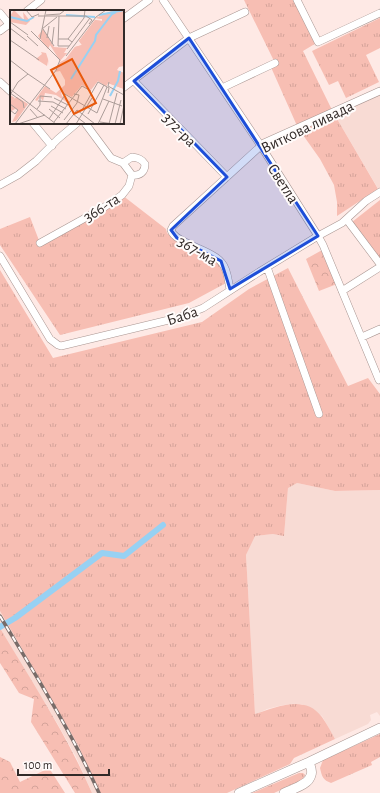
<svg xmlns="http://www.w3.org/2000/svg" width="380" height="793" viewBox="0 0 380 793" font-family="'Alegreya Sans',sans-serif">
  <defs>
    <pattern id="grass-tufts" width="24" height="20" patternUnits="userSpaceOnUse"><rect width="24" height="20" fill="#f7beb3"/><path d="M3 7l-1-3M5 7V3M7 7l1-3M15 17l-1-3M17 17v-4M19 17l1-3" fill="none" stroke="#d4a39a"/></pattern>
    <pattern id="park-crowns" width="20" height="18" patternUnits="userSpaceOnUse"><rect width="20" height="18" fill="#f7beb3"/><path d="M2 6a3 3 0 1 1 6 0M12 15a3 3 0 1 1 6 0" fill="none" stroke="#d4a39a"/></pattern>
  </defs>
  <rect width="100%" height="100%" fill="#fee9e5"/>
  <path fill="#f8dbd4" d="M 380,91 L 380,192 L 333,112 Z
    M 297,483 L 335,491 L 380,490 L 380,716 L 377,712 L 370,715 L 371,720 L 368,724 L 335,739 L 322,716 L 302,704 L 283,705 L 267,709 L 255,715 L 246,555 L 254,536 L 273,534 L 284,535 L 288,487 Z
    M 0,611 L 78,745 L 100,793 L 92,793 L 76,757 L 57,723 L 0,628 Z"/>
  <path fill="url(#grass-tufts)" d="M 244,0 L 297,0 L 318,42 L 303,51 L 333,112 L 378,189 L 337,216 L 337,202 L 334,185 L 320,159 L 298,128 L 270,65 L 275,63 Z
    M 380,18 L 380,48 L 366,55 L 379,82 L 346,98 L 338,81 L 329,85 L 312,51 Z
    M 122,195 L 166,229 L 167,233 L 186,249 L 201,257 L 215,260 L 222,267 L 226,283 L 189,303 L 60,335 L 0,245 L 0,229 L 30,217 L 40,243 Z
    M 380,200 L 380,263 L 352,222 Z
    M 288,268 L 348,386 L 368,378 L 380,394 L 380,490 L 335,491 L 297,483 L 288,488 L 284,536 L 273,534 L 255,536 L 246,555 L 255,714 C 277,707 305,694 322,717 C 327,724 331,732 335,739 L 294,758 L 290,764 L 227,793 L 100,793 L 78,745 L 0,611 L 0,270 L 53,358 L 202,322 L 249,289 Z
    M 380,734 L 380,757 L 371,762 L 372,765 L 331,783 C 323,780 322,777 320,768 L 323,760 Z
    M 299,773 L 303,773 L 305,775 L 302,780 L 274,793 L 252,793 Z"/>
  <path fill="url(#park-crowns)" d="M 324,249 L 337,284 L 319,291 L 306,259 Z
    M 0,628 C 32,682 67,735 92,793 L 75,793 L 31,722 L 34,699 L 19,693 L 0,663 Z
    M 0,757 L 10,762 L 20,782 L 49,768 L 65,793 L 0,793 Z"/>
  <g fill="none" stroke-linecap="round" stroke-linejoin="round">
    <path stroke="#97d1f3" stroke-width="6" d="M 0,627 L 15,618 L 102,553 L 124,556 L 163,525"/>
    <g stroke="#a99692" stroke-width="8">
      <path id="minor" d="M 163,0 L 261,146 L 318,236 L 323,245 L 379,380
        M 297,0 L 318,42 L 380,13
        M 27,11 L 41,0
        M 0,13 L 9,24
        M 123,19 L 149,0
        M 0,31 L 11,23
        M 134,81 L 227,177
        M 0,82 L 11,92
        M 123,88 L 189,38 L 245,12
        M 222,88 L 275,63
        M 33,123 L 52,146
        M 123,163 L 132,157 C 138,158 142,159 145,164 C 145,172 140,176 132,175
        M 0,185 L 18,175 L 36,161 L 58,139 L 77,123
        M 347,220 L 380,264
        M 40,243 L 103,208 L 122,195 L 129,186 L 132,175 L 123,163 L 111,158 L 85,123
        M 0,256 L 50,339 L 58,345 L 61,346 L 177,318 L 203,308 L 259,272 L 318,236 L 342,223 L 366,201 L 380,192
        M 267,267 L 319,414
        M 230,289 C 228,281 228,270 222,263 C 213,250 174,243 171,230 L 173,226 L 264,143 L 380,91
        M 342,291 L 380,267
        M 362,337 L 380,329"/>
    </g>
    <g stroke="#a99692" stroke-width="10">
      <path id="tertiary" d="M 239,793 L 309,762 L 380,728
        M 284,793 C 292,789 309,785 311,775 C 313,771 310,766 309,762"/>
    </g>
    <use href="#minor" stroke="#fff" stroke-width="7"/>
    <use href="#tertiary" stroke="#fff" stroke-width="9"/>
    <g stroke="#786c69" stroke-width="3.5">
      <path id="rail" d="M 0,616 C 35,674 71,731 99,793"/>
    </g>
    <use href="#rail" stroke="#fffbfa" stroke-width="2" stroke-dasharray="6" stroke-linecap="butt"/>
  </g>
  <path fill="#1d4ed8" fill-opacity="0.2" stroke="#1d4ed8" stroke-width="3" stroke-linejoin="round" d="M 189,38 L 318,236 L 230,289 L 221,261 L 177,238 L 171,230 L 227,177 L 134,81 Z"/>
  <g text-anchor="middle" stroke-width="4" stroke-linejoin="round" paint-order="stroke">
    <g font-size="16" fill="#322a28" stroke="#fffbfa">
      <text transform="translate(307 126) rotate(-26)" y="6">Виткова ливада</text>
      <text transform="translate(180 129) rotate(46)" y="6">372-ра</text>
      <text transform="translate(284 183) rotate(57)" y="6">Светла</text>
      <text transform="translate(101 207) rotate(-32)" y="6">366-та</text>
      <text transform="translate(198 250) rotate(31)" y="6">367-ма</text>
      <text transform="translate(182 315) rotate(-18)" y="6">Баба</text>
    </g>
  </g>
  <g transform="translate(10 10)">
    <rect width="114" height="114" fill="#fee9e5"/>
    <path d="M 4,0 L 14,10 L 13,2 L 20,11 L 16,15 L 0,12 L 0,6 ZM 104,0 L 114,0 L 70,55 L 114,63 L 114,79 L 98,73 L 96,76 L 88,71 L 81,80 L 72,75 L 62,87 L 51,82 L 52,86 L 59,91 L 58,93 L 46,85 L 35,83 L 33,91 L 30,87 L 27,91 L 25,90 L 35,76 L 46,83 L 55,75 L 55,70 L 50,61 L 45,62 L 50,52 L 56,49 L 65,37 L 72,35 L 69,31 L 85,10 L 92,11 L 92,9 L 86,8 ZM 33,19 L 44,37 L 57,38 L 54,43 L 57,43 L 50,51 L 40,35 L 38,39 L 28,26 ZM 31,42 L 36,43 L 38,49 L 39,56 L 38,51 L 37,56 L 26,49 L 32,44 ZM 0,85 L 5,88 L 1,91 L 7,87 L 18,94 L 6,111 L 2,112 L 8,100 L 5,99 L 0,102 Z" fill="#f7beb3"/>
    <path d="M 104,0 L 114,0 L 114,56 L 109,57 L 107,60 L 114,63 L 114,79 L 98,73 L 96,76 L 55,50 L 65,37 L 72,35 L 69,31 L 85,10 L 92,11 L 92,9 L 86,8 Z" fill="#f7beb3"/>
    <path fill="none" stroke="#97d1f3" stroke-width="2" d="M 56,5 L 85,7M 89,5 L 114,0M 0,7 L 17,11 L 24,7M 61,69 L 85,31 L 86,25 L 102,4 L 106,2M 100,86 L 108,71 L 110,61"/>
    <path fill="none" stroke="#ac9d99" stroke-width="1" d="M 16,0 L 22,7 L 29,4M 36,5 L 50,4 L 55,0M 28,6 L 76,6 L 82,10 L 79,14M 49,6 L 48,36 L 59,36M 0,12 L 18,25M 0,18 L 17,31M 32,19 L 47,7M 33,19 L 44,36M 21,21 L 50,50 L 46,60M 17,26 L 28,36M 37,28 L 39,16M 30,29 L 36,0M 48,29 L 58,29 L 62,32M 58,29 L 74,8 L 75,0M 0,30 L 29,50M 42,34 L 44,17M 57,39 L 80,8M 56,46 L 86,7 L 96,0M 0,50 L 18,64M 99,72 L 98,76 L 114,85M 0,79 L 46,114M 0,83 L 13,92 L 14,98M 53,83 L 87,103 L 97,77M 0,85 L 8,72 L 18,64 L 40,79M 44,88 L 58,95M 93,89 L 112,96M 28,91 L 43,92 L 56,99M 0,94 L 8,100 L 5,104 L 0,100M 20,94 L 47,59M 41,96 L 53,103M 20,99 L 28,108M 27,99 L 30,95 L 30,86 L 42,87M 39,99 L 50,108M 72,100 L 88,72 L 99,78 L 98,83M 63,104 L 76,114M 78,104 L 94,75M 39,109 L 55,85M 54,110 L 67,93 L 69,85 L 64,84M 44,112 L 72,76 L 81,81M 90,112 L 104,114M 5,114 L 20,94M 8,114 L 35,105M 56,114 L 67,100 L 85,114M 66,114 L 82,88M 88,114 L 99,91M 99,114 L 107,83M 105,114 L 111,90M 110,114 L 114,95"/>
    <path fill="#e8590c" fill-opacity="0.15" stroke="#e8590c" stroke-width="2" d="M 62,49 L 86,93 L 64,104 L 41,60 Z"/>
    <rect width="114" height="114" fill="none" stroke="#322a28" stroke-width="2"/>
  </g>
  <path d="M18 769v6h91v-6" fill="none" stroke="#322a28" stroke-width="2"/>
  <text x="24" y="769" font-size="12" fill="#322a28" stroke="#fffbfa" stroke-width="3" paint-order="stroke">100 m</text>
</svg>
